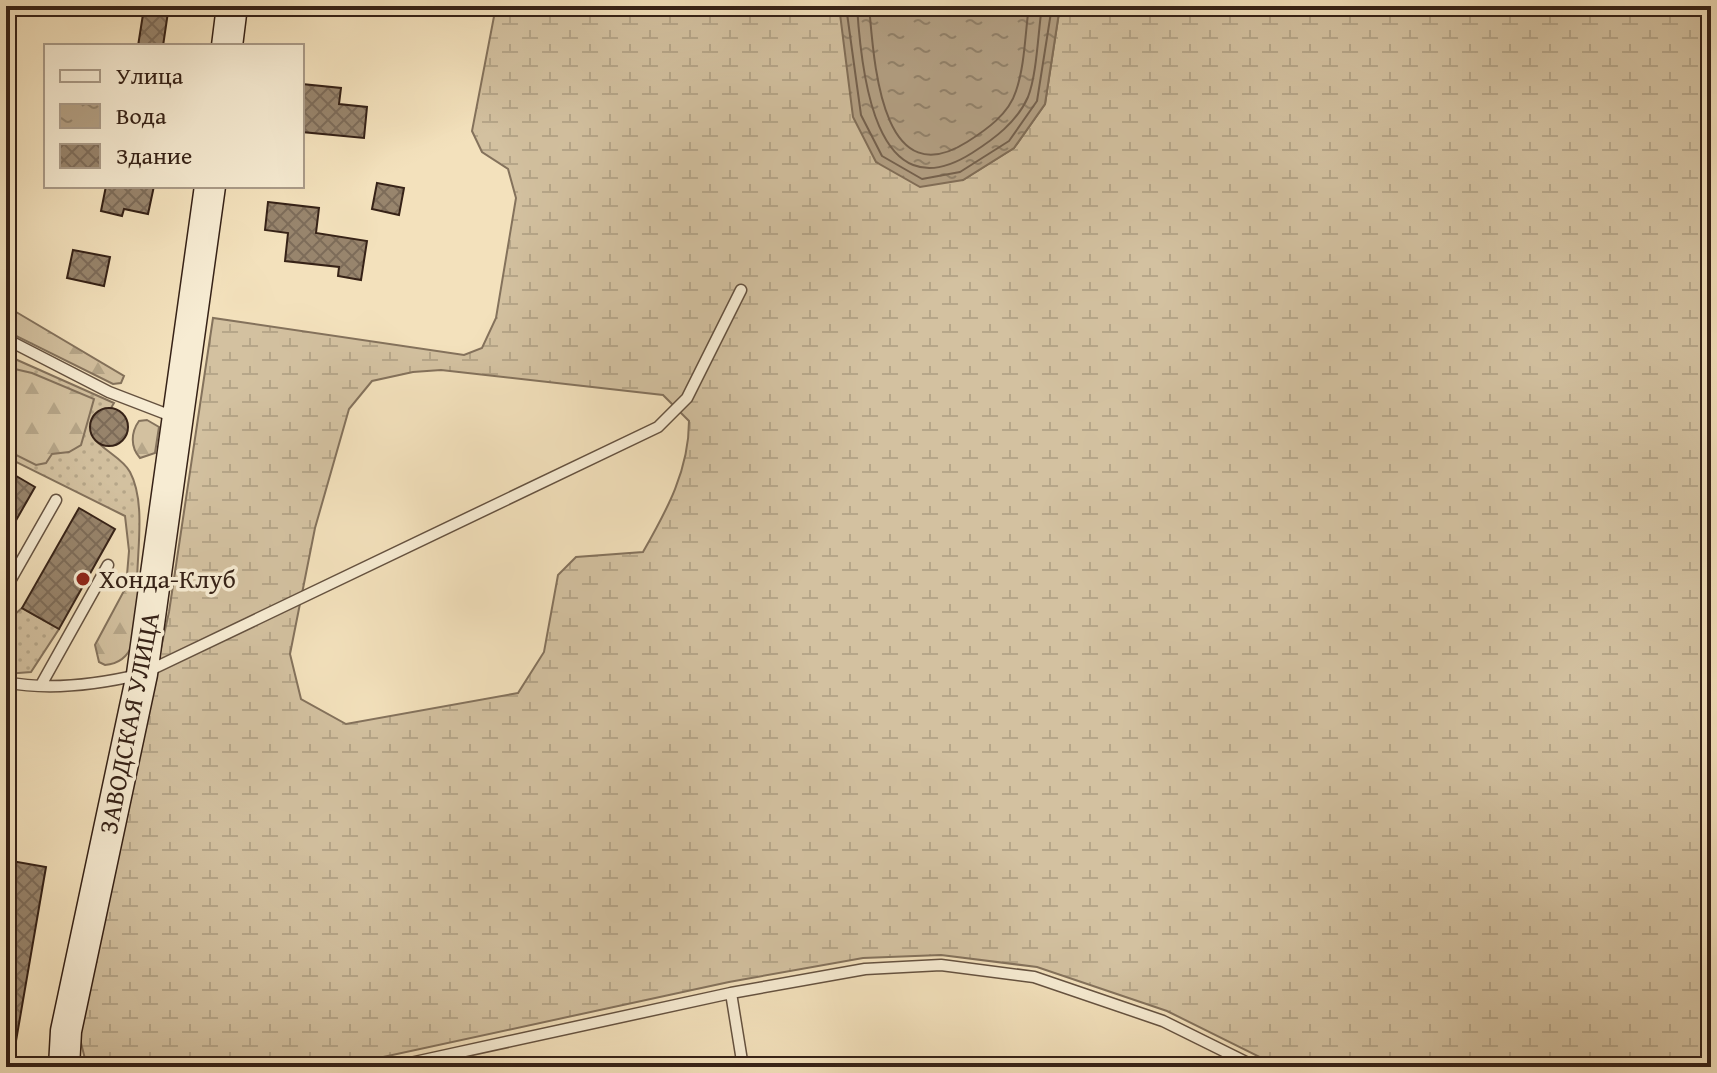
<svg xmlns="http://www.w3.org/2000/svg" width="1717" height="1073" viewBox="0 0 1717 1073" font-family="'Gentium Book Plus',serif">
  <defs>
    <pattern id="grass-dots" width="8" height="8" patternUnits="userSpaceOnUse" patternTransform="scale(2)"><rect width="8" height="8" fill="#d3c1a0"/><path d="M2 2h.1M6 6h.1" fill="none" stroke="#b6a689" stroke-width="1.8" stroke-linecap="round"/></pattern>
    <pattern id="forest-firs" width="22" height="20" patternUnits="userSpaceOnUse" patternTransform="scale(2)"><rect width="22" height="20" fill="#d3c1a0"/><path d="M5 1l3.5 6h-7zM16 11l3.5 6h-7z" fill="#b6a689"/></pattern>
    <pattern id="wetland-marsh" width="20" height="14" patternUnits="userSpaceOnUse" patternTransform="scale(2)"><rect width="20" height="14" fill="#d3c1a0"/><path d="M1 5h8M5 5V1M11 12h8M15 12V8" fill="none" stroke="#b6a689"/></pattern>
    <pattern id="water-ripples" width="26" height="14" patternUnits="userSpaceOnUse" patternTransform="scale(2)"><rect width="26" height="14" fill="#b3a084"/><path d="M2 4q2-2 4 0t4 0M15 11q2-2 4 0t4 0" fill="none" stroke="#92826b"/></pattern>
    <pattern id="building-cross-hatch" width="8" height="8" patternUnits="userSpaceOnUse" patternTransform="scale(2)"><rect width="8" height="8" fill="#98856d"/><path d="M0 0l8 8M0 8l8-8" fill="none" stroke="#7d6c59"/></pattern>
  </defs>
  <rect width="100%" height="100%" fill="#f3e1bc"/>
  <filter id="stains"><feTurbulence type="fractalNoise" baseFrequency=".0025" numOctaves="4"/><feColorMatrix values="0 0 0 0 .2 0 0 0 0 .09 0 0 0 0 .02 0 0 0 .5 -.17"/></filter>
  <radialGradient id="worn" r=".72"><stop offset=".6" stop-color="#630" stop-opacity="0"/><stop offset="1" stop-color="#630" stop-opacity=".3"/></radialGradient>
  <path fill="url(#grass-dots)" stroke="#84725c" stroke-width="2" d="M 6,355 L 114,403 L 111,408 L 94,415 C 79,444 119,451 130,472 C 146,502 137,551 137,584 L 126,587 L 129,551 L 125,516 L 6,457 Z
    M 22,608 L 59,629 L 31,672 L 6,674 L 6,622 Z"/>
  <path fill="url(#forest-firs)" stroke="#84725c" stroke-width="2" d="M 6,306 L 124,376 L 121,383 L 113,384 L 6,331 Z
    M 6,367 L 32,373 L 94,399 L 81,445 L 69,452 L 52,454 L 46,463 L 36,465 L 6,450 Z
    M 147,420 L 159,427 L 155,453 L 140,458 C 130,447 131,432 139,421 Z
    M 137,584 L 139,589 C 136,618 142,662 105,665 L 99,662 L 95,645 L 126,587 Z"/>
  <path fill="url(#wetland-marsh)" stroke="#84725c" stroke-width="2" fill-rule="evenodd" d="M 496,6 L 839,6 L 963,180 L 1014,148 L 1045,104 L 1060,6 L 1711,6 L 1711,1067 L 1280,1067 L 1167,1011 L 1037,967 L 941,955 L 863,958 L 729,982 L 337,1067 L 87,1067 L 79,1035 L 84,994 L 169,612 L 213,318 L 464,355 L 482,348 L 496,318 L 516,198 L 508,169 L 482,152 L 472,131 ZM 441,370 L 663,395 L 689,421 C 689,470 667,510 643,552 L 576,557 L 558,575 L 544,652 L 518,693 L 346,724 L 301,699 L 290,654 L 315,528 L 349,409 L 372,381 L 413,372 Z"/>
  <path fill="url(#water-ripples)" stroke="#816e58" stroke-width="2" d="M 839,6 L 1060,6 L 1045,104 L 1014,148 L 963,180 L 920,187 L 876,162 L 853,117 Z"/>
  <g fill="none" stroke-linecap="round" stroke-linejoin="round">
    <path stroke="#74614e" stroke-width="2" d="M 846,6 L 861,115 L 882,156 L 922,179 L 960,172 L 1009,141 L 1037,101 L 1052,6
      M 857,6 C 861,69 874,215 972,153 C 994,139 1017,122 1028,97 C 1037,74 1038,32 1042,6
      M 869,6 C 874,59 880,197 967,142 C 986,130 1009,114 1016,91 C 1025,65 1025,33 1029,6"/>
  </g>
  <path fill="url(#building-cross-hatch)" stroke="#362217" stroke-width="2" d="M 144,8 L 168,12 L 163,46 L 138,46 Z
    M 302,84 L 341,88 L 339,104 L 367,107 L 364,138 L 302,132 Z
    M 377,183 L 404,188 L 399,215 L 372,209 Z
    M 106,186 L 154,186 L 148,214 L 124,209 L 122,216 L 101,211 Z
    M 268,202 L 319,208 L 316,233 L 367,241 L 361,280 L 338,276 L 339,267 L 285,261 L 288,233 L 265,230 Z
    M 73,250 L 110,257 L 104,286 L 67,278 Z
    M90 427a19 19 0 1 1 38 0a19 19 0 1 1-38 0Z
    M 6,470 L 35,487 L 6,538 Z
    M 79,508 L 115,529 L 59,629 L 22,608 Z
    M 6,860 L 46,867 L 16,1041 L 6,1040 Z"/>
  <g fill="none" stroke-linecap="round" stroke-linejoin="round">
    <g stroke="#655240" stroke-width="13">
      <path id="lane" d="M 6,339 L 109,392 L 174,417
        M 6,588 L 56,500
        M 6,682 C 49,691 100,684 142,674 L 658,427 L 687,398 L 741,290
        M 41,685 L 108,565
        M 731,993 L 743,1067
        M 392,1067 L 731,993 L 865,969 L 941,965 L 1034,977 L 1163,1021 L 1256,1067"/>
    </g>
    <g stroke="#362217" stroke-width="33">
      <path id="secondary" d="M 227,46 L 232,6
        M 64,1067 L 66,1031 L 142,674 L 210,186"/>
    </g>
    <use href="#lane" stroke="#f7ecd3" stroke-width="10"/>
    <use href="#secondary" stroke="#f7ecd3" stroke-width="30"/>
  </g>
  <circle fill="#8f2418" stroke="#f7ecd3" stroke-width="3" cx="83" cy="579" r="8"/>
  <g text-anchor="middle" stroke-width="7" stroke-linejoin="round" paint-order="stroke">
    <g font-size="26" fill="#362217" stroke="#f7ecd3" text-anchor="start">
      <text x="99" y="588">Хонда-Клуб</text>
    </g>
    <g font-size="26" fill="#362217" stroke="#f7ecd3">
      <text transform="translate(129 723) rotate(-79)" y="9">ЗАВОДСКАЯ УЛИЦА</text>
    </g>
  </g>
  <rect width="1717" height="1073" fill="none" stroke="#f3e1bc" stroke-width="32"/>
  <rect x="8" y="8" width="1701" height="1057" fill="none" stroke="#362217" stroke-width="4"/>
  <rect x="16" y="16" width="1685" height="1041" fill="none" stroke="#362217" stroke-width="2"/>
  <rect x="44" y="44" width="260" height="144" fill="#f7ecd3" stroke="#aa9b88" stroke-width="2"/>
  <rect x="60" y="70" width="40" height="12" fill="#f7ecd3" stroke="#aa9b88" stroke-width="2"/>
  <text x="116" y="84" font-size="24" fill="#362217">Улица</text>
  <rect x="60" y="104" width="40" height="24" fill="url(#water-ripples)" stroke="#aa9b88" stroke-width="2"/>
  <text x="116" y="124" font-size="24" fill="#362217">Вода</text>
  <rect x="60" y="144" width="40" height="24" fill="url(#building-cross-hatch)" stroke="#aa9b88" stroke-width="2"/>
  <text x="116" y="164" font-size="24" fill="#362217">Здание</text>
  <rect width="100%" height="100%" filter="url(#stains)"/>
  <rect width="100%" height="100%" fill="url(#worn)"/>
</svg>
